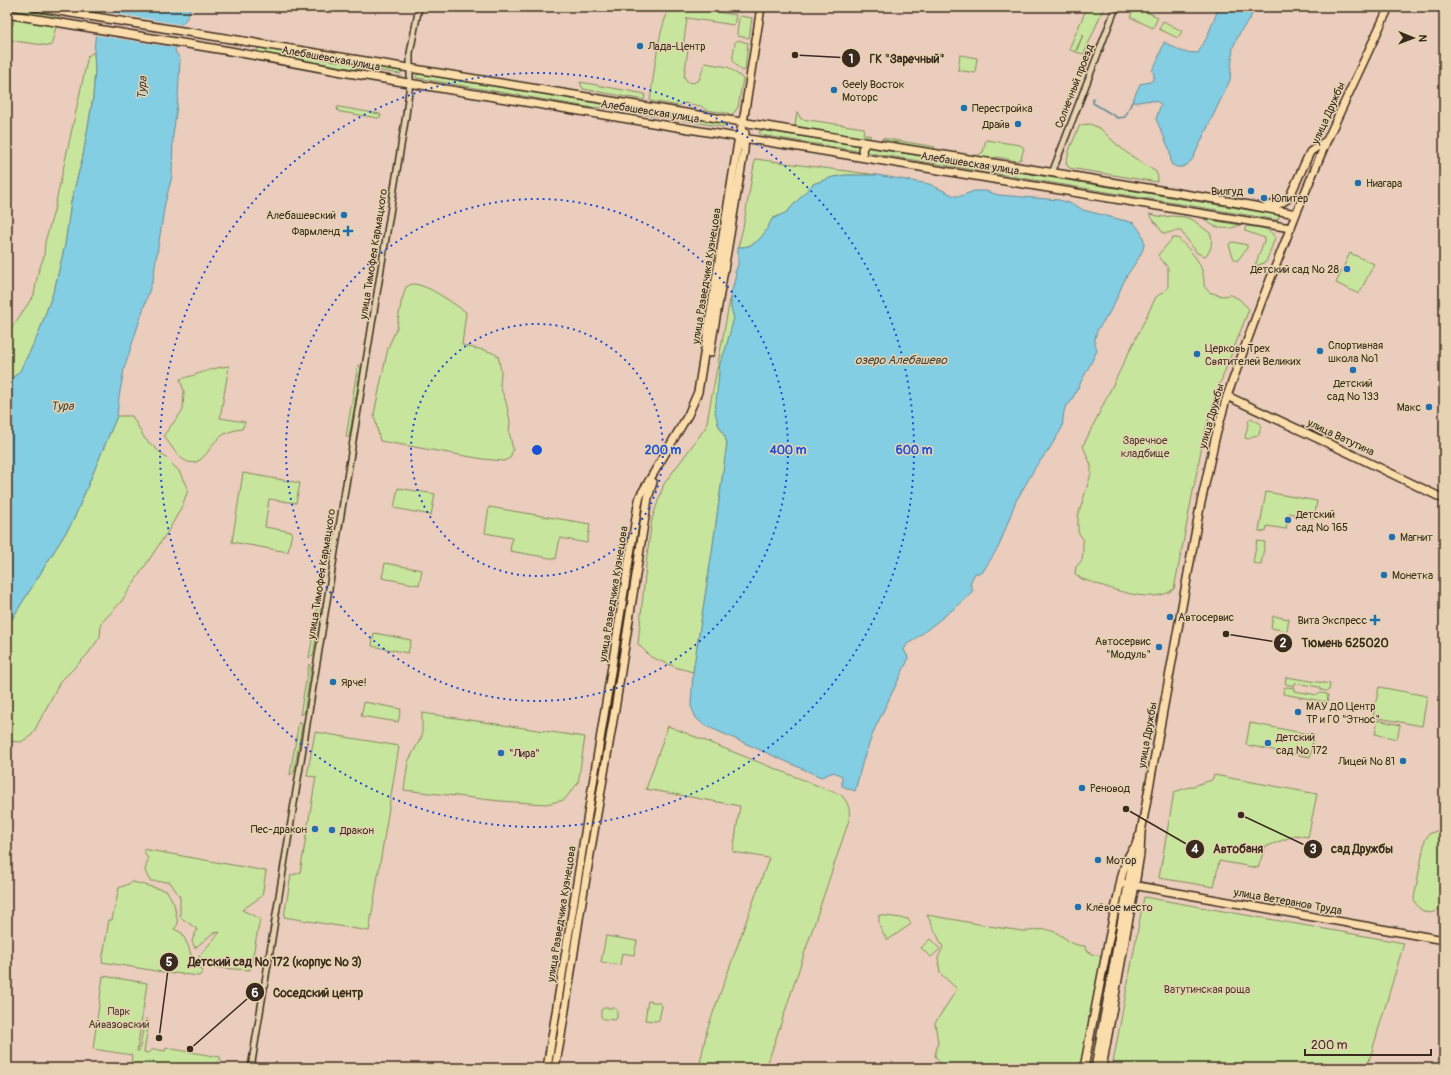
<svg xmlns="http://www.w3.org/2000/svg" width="1451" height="1075" viewBox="0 0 1451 1075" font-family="Pangolin,sans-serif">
  <rect width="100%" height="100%" fill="#eacdbc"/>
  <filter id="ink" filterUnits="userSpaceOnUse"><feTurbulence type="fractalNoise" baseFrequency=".025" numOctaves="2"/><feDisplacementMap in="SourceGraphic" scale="8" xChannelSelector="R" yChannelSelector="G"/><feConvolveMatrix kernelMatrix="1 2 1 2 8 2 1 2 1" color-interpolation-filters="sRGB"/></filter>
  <g filter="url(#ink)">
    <path fill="#c8e59d" stroke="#82885e" d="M 15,7 L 61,7 L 51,46 L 7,40 L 7,31 L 13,25 Z
      M 672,7 L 686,7 L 736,15 L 734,25 L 687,18 L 683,48 L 688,49 L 684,77 L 688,82 L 693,83 L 699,80 L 705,63 L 728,67 L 741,77 L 743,79 L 738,107 L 733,114 L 706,110 L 701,106 L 684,103 L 679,106 L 650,101 C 653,82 659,18 672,7 Z
      M 1084,7 L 1104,7 L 1084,54 L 1076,52 L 1083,35 L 1075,52 L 1069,49 L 1086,10 Z
      M 1135,7 L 1158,17 L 1153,28 L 1130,17 Z
      M 741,16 L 752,18 L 749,38 L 738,36 L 737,34 L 739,17 Z
      M 1163,21 L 1182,31 L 1178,38 L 1159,29 Z
      M 738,40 L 748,43 L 745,70 L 743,71 C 729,61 733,58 735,43 Z
      M 259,48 L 400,71 L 402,72 L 400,74 L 370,69 L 355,69 L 258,52 L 257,49 Z
      M 94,52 L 95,70 L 93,97 L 83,156 L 71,202 L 65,245 L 55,287 L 38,335 L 20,371 L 7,383 L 7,335 L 34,295 L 38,273 L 44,256 L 45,242 L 54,211 L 88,56 Z
      M 960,55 L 977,58 L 975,73 L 958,70 Z
      M 418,74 L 725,124 L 727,126 L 724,127 L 608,108 L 588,107 L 417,78 L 416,76 Z
      M 580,82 L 645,94 L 644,100 L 583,89 Z
      M 337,107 L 339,107 L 380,114 L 381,116 L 378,118 L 341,112 L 338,111 Z
      M 797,112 L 801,119 L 864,128 L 863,134 L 871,136 L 867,139 L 795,126 Z
      M 1090,124 L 1101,129 L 1114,142 L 1127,153 L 1156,172 L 1158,177 L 1157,182 L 1069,168 L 1066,163 L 1070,148 L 1080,125 Z
      M 762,130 L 1279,215 L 1278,220 L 761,135 L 759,132 Z
      M 882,138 L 935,147 L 931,150 L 885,142 Z
      M 986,140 L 1020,145 L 1024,148 L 1021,159 L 1017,161 L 997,157 L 988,159 L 977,156 L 983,152 Z
      M 755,159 L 877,175 L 845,175 L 833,177 L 813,184 L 787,212 L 772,219 C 765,234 757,248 738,247 L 743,228 Z
      M 1149,214 L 1163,217 L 1172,216 L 1185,217 L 1193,220 L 1211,234 C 1212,242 1212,251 1205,256 L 1197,253 L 1181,231 C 1173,230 1170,234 1163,233 Z
      M 1204,219 L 1240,225 C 1227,231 1215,229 1204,219 Z
      M 1247,226 C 1257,228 1271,227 1275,238 L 1266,262 L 1256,266 L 1255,266 L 1265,238 L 1245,231 L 1245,228 Z
      M 1173,238 L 1178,238 C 1192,253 1205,264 1204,286 L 1209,292 L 1222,296 L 1231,295 L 1239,299 L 1249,309 L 1216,394 L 1204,435 L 1174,589 C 1151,607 1106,586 1082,579 L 1075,574 L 1076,567 L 1082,560 L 1083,552 L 1083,539 L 1078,532 L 1078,516 L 1091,474 L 1091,465 L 1083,446 L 1156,297 L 1168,288 L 1168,268 L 1158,255 Z
      M 1233,242 L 1247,245 L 1247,248 L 1237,261 L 1234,259 L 1229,245 L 1230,243 Z
      M 1350,253 L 1374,264 L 1359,294 L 1336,283 Z
      M 412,284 C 428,284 452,303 466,312 L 462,345 C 473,349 489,349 498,356 L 501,371 L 500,386 L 506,402 L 510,421 L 509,432 L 513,449 L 510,458 L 504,461 L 483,459 L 380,441 L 374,414 L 388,348 L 397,327 L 401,303 L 406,287 Z
      M 731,294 L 731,308 L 734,318 L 725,351 L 720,363 L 719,374 L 718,424 L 725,437 L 727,443 L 712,552 L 693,672 L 678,668 L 651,657 L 638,644 L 647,556 L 652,519 L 664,484 L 706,427 Z
      M 358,365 L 361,368 L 349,437 L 346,437 Z
      M 229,366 L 220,418 L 245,422 L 242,429 C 234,430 226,432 219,438 C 212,443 208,454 201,459 C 185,472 171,446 164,435 L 183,410 L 184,391 L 180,379 C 198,375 210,368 229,366 Z
      M 117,416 L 132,416 L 145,439 L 162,454 L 179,471 L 188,490 L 182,506 L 170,528 L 121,602 L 101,623 L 100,637 L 87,655 L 60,682 L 32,735 L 21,742 L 7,741 L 7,627 L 73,521 Z
      M 1251,418 L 1261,424 L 1259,435 L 1253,436 L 1249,439 L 1245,438 L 1249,420 Z
      M 243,473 L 300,483 L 296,503 L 269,499 L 265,527 L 292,532 L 288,552 L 232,542 Z
      M 398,488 L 435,494 L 431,515 L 394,508 Z
      M 1266,492 L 1317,501 L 1314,518 L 1289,513 L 1286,529 L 1267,526 L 1266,532 L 1259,531 Z
      M 489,507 L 590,524 L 587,543 L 560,538 L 556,559 L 510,551 L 512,538 L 485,533 Z
      M 640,507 L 644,507 L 627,612 L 624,612 Z
      M 1257,541 L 1265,542 L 1261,565 L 1253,563 Z
      M 385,563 L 422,570 L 419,585 L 382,578 Z
      M 318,605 L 321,607 L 313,656 L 309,658 Z
      M 1273,616 L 1289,619 L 1287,631 L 1271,628 Z
      M 622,619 L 625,620 L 618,662 L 616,683 L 613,701 L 609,700 Z
      M 374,633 L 411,640 L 408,653 L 372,646 Z
      M 309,664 L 311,667 L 304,713 L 300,715 Z
      M 1286,677 L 1330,684 L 1329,690 L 1327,691 L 1321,690 L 1319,687 L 1295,683 L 1294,686 L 1286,684 L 1285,683 Z
      M 1286,687 L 1294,688 L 1294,691 L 1318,695 L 1320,693 L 1327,694 L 1328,696 L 1327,702 L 1283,694 L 1284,688 Z
      M 1379,687 L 1427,696 L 1422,726 L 1373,717 Z
      M 364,702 L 401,709 L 398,722 L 361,716 Z
      M 609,703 L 613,704 L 594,818 L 592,818 L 602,756 Z
      M 422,713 L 585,737 L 578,783 L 564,800 L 546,804 L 500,801 L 404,790 L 408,762 L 422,736 Z
      M 1378,720 L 1400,725 L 1397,739 L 1375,734 Z
      M 299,721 L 302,724 L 294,772 L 290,775 Z
      M 1250,723 L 1314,735 L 1310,757 L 1246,745 Z
      M 668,726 L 841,795 C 849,804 850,808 849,820 L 766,1068 L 699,1068 L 707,1030 L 769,858 L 733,852 L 740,806 L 646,789 Z
      M 315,732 L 399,746 L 369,931 L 284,917 L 291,875 L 300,873 L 316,777 L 307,776 Z
      M 1214,775 L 1317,794 L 1308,837 L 1296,835 L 1265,847 L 1258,868 L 1219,861 L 1214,887 L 1159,878 L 1174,792 L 1212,780 Z
      M 1436,831 L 1444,833 C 1444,848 1448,894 1441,906 C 1432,919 1416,911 1414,898 L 1425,840 L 1429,834 Z
      M 586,843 L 589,843 L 559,1034 L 557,1034 L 567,971 L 569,943 Z
      M 143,849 L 266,871 L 262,896 L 242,910 L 260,919 L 250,970 L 205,967 L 199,956 L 220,932 L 213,933 L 195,948 L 192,941 L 197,929 L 180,917 L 180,897 L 170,882 L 150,881 L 145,871 L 148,859 Z
      M 133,882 L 167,891 L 174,904 L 178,924 L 174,929 L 182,933 L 189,948 L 192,959 L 203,971 L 199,976 L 174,973 L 174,974 L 102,962 L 109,920 L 112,920 L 119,888 Z
      M 1144,897 L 1404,943 L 1367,1068 L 1112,1068 Z
      M 879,915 L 908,919 L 911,924 L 888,940 C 882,933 878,925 879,915 Z
      M 927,915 C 959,920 990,927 1022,931 C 1031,932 1040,928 1049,930 C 1063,933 1068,946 1085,946 L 1086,951 L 1092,954 L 1102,956 L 1081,1068 L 945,1068 L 935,1056 L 938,1042 L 935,1023 L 957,989 L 940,973 L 938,958 L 943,947 Z
      M 606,936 L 637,941 L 634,955 L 622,953 L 620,965 L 601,962 Z
      M 930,939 L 940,949 L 931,957 L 921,948 Z
      M 103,976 L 147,983 L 137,1051 L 139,1051 L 145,1019 L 149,1020 L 144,1052 L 148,1053 L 154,1049 L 165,1051 L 166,1048 L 220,1057 L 221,1059 L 210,1068 L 157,1068 L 131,1064 L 132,1055 L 93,1049 Z
      M 648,1001 L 660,1003 L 662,1006 L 659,1020 L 656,1021 L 645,1020 Z
      M 604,1008 L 614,1008 L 617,1010 L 617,1018 L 615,1020 L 604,1019 L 601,1017 L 601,1010 Z"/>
    <path fill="#84cee4" stroke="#678c95" d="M 98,7 L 191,7 L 187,18 L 180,26 L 175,51 L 180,59 L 178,98 L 173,135 L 172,176 L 165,203 L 153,279 L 124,369 L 119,397 L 117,416 L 73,521 L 7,627 L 7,383 L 20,371 L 38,335 L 55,287 L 65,245 L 71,202 L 83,156 L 93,98 L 95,70 L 94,52 Z
      M 1219,7 L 1256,7 L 1249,20 L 1240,32 L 1233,47 L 1230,80 L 1192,160 C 1185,167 1180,170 1171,164 L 1170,151 L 1156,119 L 1161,104 C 1152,97 1142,103 1132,102 L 1140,84 L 1150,82 L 1154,79 L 1154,74 L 1152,71 L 1158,59 L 1164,42 L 1183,52 L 1198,53 L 1207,37 Z
      M 845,175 L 877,175 L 929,184 L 955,196 L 961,196 L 974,191 L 985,191 L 999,195 L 1059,200 L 1075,205 L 1083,210 L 1134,223 C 1139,229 1145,237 1144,245 C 1142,256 1132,267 1126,277 C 1120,289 1116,302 1109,313 C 1105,321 1095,329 1095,340 C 1094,344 1097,347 1097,351 L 1070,403 L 1066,406 L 1064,411 L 1062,428 L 1048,451 L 1036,466 L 1015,503 L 999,546 L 982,573 L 975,573 L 970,583 L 973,590 L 966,599 L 914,640 L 907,644 L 904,650 L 908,657 L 907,662 L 875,728 L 863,760 L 855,791 L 842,786 L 842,776 L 834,772 L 821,777 L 704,725 L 696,718 L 691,706 L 693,672 L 712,552 L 727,443 L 725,437 L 718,424 L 715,412 L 720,363 L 725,351 L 734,318 L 731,308 L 731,294 L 736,275 L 735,272 L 738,265 L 738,247 C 757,248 765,234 772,219 L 787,212 L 813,184 L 833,177 Z"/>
    <path fill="#eacdbc" d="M 96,10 L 184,25 L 182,27 L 178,48 L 94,35 Z"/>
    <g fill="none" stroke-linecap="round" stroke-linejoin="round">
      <path stroke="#678c95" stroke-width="1.5" d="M 1093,98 L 1093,103 L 1118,118 L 1125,117 L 1132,102"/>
      <g stroke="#3b2a1e" stroke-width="8">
        <path id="minor" d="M 1052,173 L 1116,7
          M 251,1068 L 406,115 L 410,83 L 410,53 L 419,7"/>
      </g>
      <g stroke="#3b2a1e" stroke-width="10">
        <path id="major" d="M 34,7 L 1233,202 L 1296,214
          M 7,14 L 230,51 L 348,73 L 1291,228
          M 863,157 L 862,149 L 866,143
          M 1267,206 L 1281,203 L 1289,198 L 1310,152 L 1327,140
          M 710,353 L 744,151 L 745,133
          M 1227,396 L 1351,454 L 1444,499
          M 1121,883 L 1444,940
          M 547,1068 L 638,505 L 640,496 L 688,415 L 698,392 L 739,136 L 743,123 L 761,7
          M 555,1068 L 561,1036 L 580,913 L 616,703 L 648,498 L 653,482
          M 1084,1068 C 1094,1015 1104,962 1115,909 C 1120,890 1121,865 1133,849
          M 1095,1068 L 1135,847 L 1139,836
          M 1102,1068 L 1135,885 L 1140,854 L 1141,832 L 1200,507 L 1215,439 L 1227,396 L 1261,303 L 1296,214 L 1327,140 L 1389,7"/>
      </g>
      <use href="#minor" stroke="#e6d3b1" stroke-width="5"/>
      <use href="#major" stroke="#fbddab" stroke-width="7"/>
    </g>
  </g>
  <g fill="none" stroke="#1d4ed8" stroke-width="2" stroke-dasharray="2 4">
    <circle cx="537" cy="450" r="126"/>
    <circle cx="537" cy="450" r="251"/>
    <circle cx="537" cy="450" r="377"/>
  </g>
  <g fill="#1f6fb2" stroke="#e6d3b1" stroke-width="1.5">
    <circle cx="640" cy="46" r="4"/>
    <circle cx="834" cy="90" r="4"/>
    <circle cx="964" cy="108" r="4"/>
    <circle cx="1018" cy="124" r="4"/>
    <circle cx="1358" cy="183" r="4"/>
    <circle cx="1251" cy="191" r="4"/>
    <circle cx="1264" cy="198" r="4"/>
    <circle cx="344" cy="215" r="4"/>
    <path d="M346 225h4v4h4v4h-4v4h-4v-4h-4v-4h4z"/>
    <circle cx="1347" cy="269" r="4"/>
    <circle cx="1320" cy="351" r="4"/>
    <circle cx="1197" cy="354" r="4"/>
    <circle cx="1353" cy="370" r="4"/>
    <circle cx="1429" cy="407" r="4"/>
    <circle cx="1288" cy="520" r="4"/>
    <circle cx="1392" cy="537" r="4"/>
    <circle cx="1384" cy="575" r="4"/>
    <circle cx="1170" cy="617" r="4"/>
    <path d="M1373 614h4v4h4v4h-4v4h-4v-4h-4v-4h4z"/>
    <circle cx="1159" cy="647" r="4"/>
    <circle cx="333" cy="682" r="4"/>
    <circle cx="1298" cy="712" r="4"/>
    <circle cx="1268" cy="743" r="4"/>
    <circle cx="501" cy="753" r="4"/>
    <circle cx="1403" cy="761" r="4"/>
    <circle cx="1082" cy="788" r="4"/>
    <circle cx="315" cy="829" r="4"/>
    <circle cx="332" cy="830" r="4"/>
    <circle cx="1098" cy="860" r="4"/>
    <circle cx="1078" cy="907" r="4"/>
  </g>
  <g text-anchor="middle" stroke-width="3" stroke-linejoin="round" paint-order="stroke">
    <g font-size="11" fill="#3b2a1e" stroke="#e6d3b1" text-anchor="start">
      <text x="648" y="50">Лада-Центр</text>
      <text x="842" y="88">Geely Восток<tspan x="842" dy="13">Моторс</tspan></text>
      <text x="972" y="112">Перестройка</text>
      <text x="1010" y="128" text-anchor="end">Драйв</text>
      <text x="1366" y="187">Ниагара</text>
      <text x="1243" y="195" text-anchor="end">Вилгуд</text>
      <text x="1272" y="202">Юпитер</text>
      <text x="336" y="219" text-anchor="end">Алебашевский</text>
      <text x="340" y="235" text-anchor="end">Фармленд</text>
      <text x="1339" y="273" text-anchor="end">Детский сад № 28</text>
      <text x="1328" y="349">Спортивная<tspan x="1328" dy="13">школа №1</tspan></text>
      <text x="1205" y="352">Церковь Трех<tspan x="1205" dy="13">Святителей Великих</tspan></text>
      <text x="1353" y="387" text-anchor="middle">Детский<tspan x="1353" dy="13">сад № 133</tspan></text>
      <text x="1421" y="411" text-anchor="end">Макс</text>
      <text x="1296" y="518">Детский<tspan x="1296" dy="13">сад № 165</tspan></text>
      <text x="1400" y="541">Магнит</text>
      <text x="1392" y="579">Монетка</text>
      <text x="1178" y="621">Автосервис</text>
      <text x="1367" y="624" text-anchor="end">Вита Экспресс</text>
      <text x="1151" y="645" text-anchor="end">Автосервис<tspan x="1151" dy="13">"Модуль"</tspan></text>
      <text x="341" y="686">Ярче!</text>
      <text x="1306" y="710">МАУ ДО Центр<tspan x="1306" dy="13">ТР и ГО "Этнос"</tspan></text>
      <text x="1276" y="741">Детский<tspan x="1276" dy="13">сад № 172</tspan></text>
      <text x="509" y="757">"Лира"</text>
      <text x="1395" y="765" text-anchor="end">Лицей № 81</text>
      <text x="1090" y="792">Реновод</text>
      <text x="307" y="833" text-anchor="end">Пес-дракон</text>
      <text x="340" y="834">Дракон</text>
      <text x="1106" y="864">Мотор</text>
      <text x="1086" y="911">Клёвое место</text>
    </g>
    <g font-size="11" fill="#3b2a1e" stroke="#e6d3b1">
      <text transform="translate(331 58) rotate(10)" y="4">Алебашевская улица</text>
      <text transform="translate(1074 86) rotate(-69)" y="4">Солнечный проезд</text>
      <text transform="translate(650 111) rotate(9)" y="4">Алебашевская улица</text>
      <text transform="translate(1328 113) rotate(-66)" y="4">улица Дружбы</text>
      <text transform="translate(970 163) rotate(9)" y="4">Алебашевская улица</text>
      <text transform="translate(373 254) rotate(-81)" y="4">улица Тимофея Кармацкого</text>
      <text transform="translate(706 276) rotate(-81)" y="4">улица Разведчика Кузнецова</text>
      <text transform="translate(1211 416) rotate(-74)" y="4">улица Дружбы</text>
      <text transform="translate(1341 437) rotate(25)" y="4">улица Ватутина</text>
      <text transform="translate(321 574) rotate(-81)" y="4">улица Тимофея Кармацкого</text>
      <text transform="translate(613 594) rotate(-81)" y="4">улица Разведчика Кузнецова</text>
      <text transform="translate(1147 735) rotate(-80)" y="4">улица Дружбы</text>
      <text transform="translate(1288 901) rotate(10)" y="4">улица Ветеранов Труда</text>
      <text transform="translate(561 914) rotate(-81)" y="4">улица Разведчика Кузнецова</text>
    </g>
    <g font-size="11" fill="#493d2b" stroke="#e6d3b1">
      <text x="1145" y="444">Заречное<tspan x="1145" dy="13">кладбище</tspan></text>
      <text x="1207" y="993">Ватутинская роща</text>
      <text x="119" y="1015">Парк<tspan x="119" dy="13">Айвазовский</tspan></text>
    </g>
    <g font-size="12" font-style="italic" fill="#46433c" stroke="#e6d3b1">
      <text transform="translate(142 88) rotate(-86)" y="4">Тура</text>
      <text x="901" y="364">озеро Алебашево</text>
      <text x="62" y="410">Тура</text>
    </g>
  </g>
  <circle cx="537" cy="450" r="6" fill="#1d4ed8" stroke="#e6d3b1" stroke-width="2"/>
  <g font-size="12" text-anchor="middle" font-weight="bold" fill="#1d4ed8" stroke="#e6d3b1" stroke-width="3" stroke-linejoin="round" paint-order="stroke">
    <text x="663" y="454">200 m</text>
    <text x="788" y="454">400 m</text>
    <text x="914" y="454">600 m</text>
  </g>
  <path fill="none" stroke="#3b2a1e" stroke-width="1.5" d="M795 55L851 58M1226 634L1283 643M1241 815L1313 849M1126 809L1195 849M159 1038L169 962M190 1049L255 992"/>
  <g fill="#3b2a1e" stroke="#e6d3b1" stroke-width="1.5">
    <circle cx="795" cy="55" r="4"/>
    <circle cx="1226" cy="634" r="4"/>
    <circle cx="1241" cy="815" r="4"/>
    <circle cx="1126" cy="809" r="4"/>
    <circle cx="159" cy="1038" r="4"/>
    <circle cx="190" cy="1049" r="4"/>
    <circle cx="851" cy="58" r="10"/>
    <circle cx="1283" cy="643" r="10"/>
    <circle cx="1313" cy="849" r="10"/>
    <circle cx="1195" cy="849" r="10"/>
    <circle cx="169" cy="962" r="10"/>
    <circle cx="255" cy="992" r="10"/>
  </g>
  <g font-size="12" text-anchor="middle" font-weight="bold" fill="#fff">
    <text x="851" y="63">1</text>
    <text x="1283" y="647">2</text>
    <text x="1313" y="853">3</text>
    <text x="1195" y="853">4</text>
    <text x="169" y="966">5</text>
    <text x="255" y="997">6</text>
  </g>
  <g font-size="12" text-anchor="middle" font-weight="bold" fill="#3b2a1e" stroke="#e6d3b1" stroke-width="3" stroke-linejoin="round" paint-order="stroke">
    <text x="907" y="63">ГК "Заречный"</text>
    <text x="1345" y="647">Тюмень 625020</text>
    <text x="1362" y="853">сад Дружбы</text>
    <text x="1238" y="853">Автобаня</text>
    <text x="275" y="966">Детский сад № 172 (корпус № 3)</text>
    <text x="318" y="997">Соседский центр</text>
  </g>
  <rect width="1451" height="1075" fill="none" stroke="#e6d3b1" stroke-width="24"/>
  <rect x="12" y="12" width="1427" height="1051" fill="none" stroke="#3b2a1e" stroke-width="1.5" filter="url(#ink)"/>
  <g transform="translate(1413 38) rotate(91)" stroke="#e6d3b1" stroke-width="3" paint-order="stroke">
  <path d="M0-3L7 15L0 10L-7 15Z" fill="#3b2a1e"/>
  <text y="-6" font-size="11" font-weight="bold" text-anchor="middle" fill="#3b2a1e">N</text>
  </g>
  <path d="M1305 1049v6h126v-6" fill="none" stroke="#3b2a1e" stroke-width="2"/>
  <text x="1311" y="1049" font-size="12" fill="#3b2a1e" stroke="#e6d3b1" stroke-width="3" paint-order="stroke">200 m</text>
</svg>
